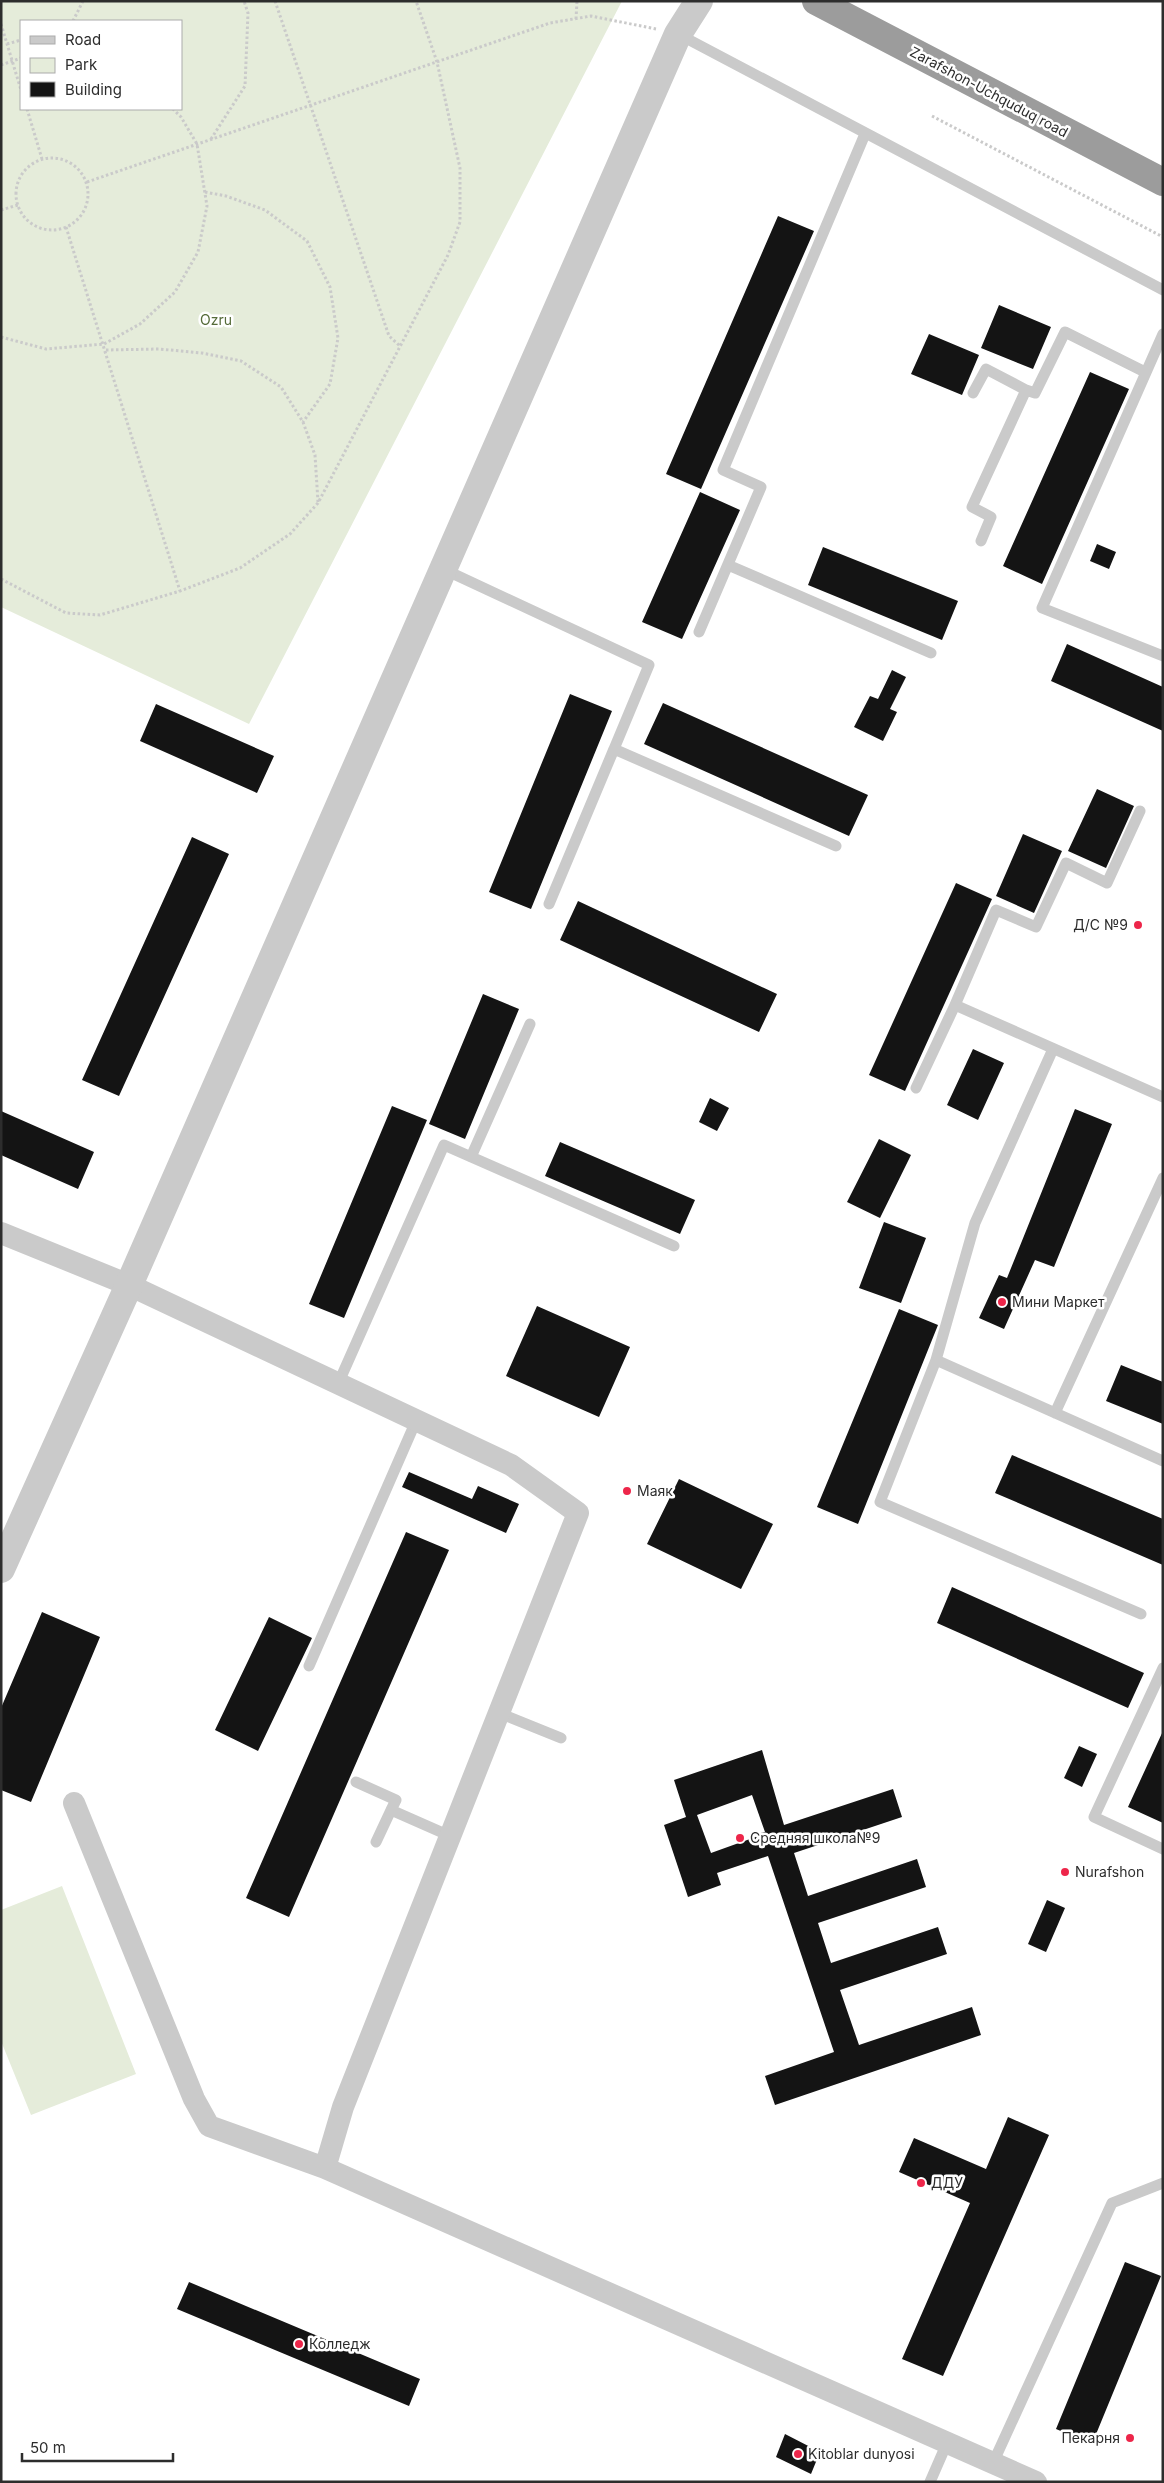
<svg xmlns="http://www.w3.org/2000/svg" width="1164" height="2483" viewBox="0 0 1164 2483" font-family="Inter,sans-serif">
  <rect width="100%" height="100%" fill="#fff"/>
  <path fill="#e5ecda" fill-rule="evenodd" d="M 1,1 L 622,1 L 249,724 L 1,607 ZM 21,21 L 181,21 L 181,109 L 21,109 Z
    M 62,1886 L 136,2074 L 31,2115 L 1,2041 L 1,1910 Z"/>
  <path fill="#141414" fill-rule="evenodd" d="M 778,216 L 814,231 L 701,489 L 666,474 Z
    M 999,305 L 1051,327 L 1033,369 L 981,348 Z
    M 929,334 L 979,355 L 962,395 L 911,374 Z
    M 1090,372 L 1129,389 L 1042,584 L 1003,566 Z
    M 700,492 L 740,510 L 682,639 L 642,622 Z
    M 1097,544 L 1116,552 L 1109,569 L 1090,561 Z
    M 823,547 L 958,601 L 942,640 L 808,585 Z
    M 1067,644 L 1163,687 L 1163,731 L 1051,681 Z
    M 892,670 L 906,677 L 890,709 L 897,712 L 883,741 L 854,727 L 870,696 L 878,699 Z
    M 570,694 L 612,711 L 531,909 L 489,892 Z
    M 663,703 L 868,795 L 849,836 L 644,744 Z
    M 156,704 L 274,756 L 257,793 L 140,741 Z
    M 1097,789 L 1134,806 L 1106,868 L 1068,851 Z
    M 1023,834 L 1062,851 L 1034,913 L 996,896 Z
    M 192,837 L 229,854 L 119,1096 L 82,1080 Z
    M 956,883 L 992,899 L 905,1091 L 869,1075 Z
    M 578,901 L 777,994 L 759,1032 L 560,940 Z
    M 483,994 L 519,1009 L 465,1139 L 429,1124 Z
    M 973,1049 L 1004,1063 L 978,1120 L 947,1105 Z
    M 710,1098 L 729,1108 L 717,1131 L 699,1122 Z
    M 392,1106 L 427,1120 L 344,1318 L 309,1304 Z
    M 1075,1109 L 1112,1124 L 1054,1267 L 1035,1260 L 1004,1329 L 979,1318 L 999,1275 L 1007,1278 Z
    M 1,1111 L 94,1152 L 78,1189 L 1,1155 Z
    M 879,1139 L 911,1155 L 880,1218 L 847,1202 Z
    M 560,1142 L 695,1200 L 680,1234 L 545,1176 Z
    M 884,1222 L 926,1238 L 901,1303 L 859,1288 Z
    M 537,1306 L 630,1347 L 599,1417 L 506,1376 Z
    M 899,1309 L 938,1325 L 858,1524 L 817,1507 Z
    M 1121,1365 L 1163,1382 L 1163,1424 L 1106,1401 Z
    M 1012,1455 L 1163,1519 L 1163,1565 L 995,1493 Z
    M 409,1472 L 472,1499 L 478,1486 L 519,1504 L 506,1533 L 402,1487 Z
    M 679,1479 L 773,1524 L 741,1589 L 647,1544 Z
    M 406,1532 L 449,1550 L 289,1917 L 246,1898 Z
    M 952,1587 L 1144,1673 L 1128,1708 L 937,1623 Z
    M 42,1612 L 100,1637 L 31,1802 L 1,1790 L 1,1708 Z
    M 269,1617 L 312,1638 L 258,1751 L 215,1730 Z
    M 1163,1731 L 1163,1823 L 1128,1807 Z
    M 1079,1746 L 1097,1754 L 1082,1787 L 1064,1778 Z
    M 762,1750 L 784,1825 L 893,1789 L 902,1817 L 794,1853 L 808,1896 L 917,1859 L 926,1887 L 818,1923 L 831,1963 L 938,1927 L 947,1954 L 840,1990 L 859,2045 L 972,2007 L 981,2035 L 775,2105 L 765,2076 L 834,2052 L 768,1856 L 717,1873 L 721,1885 L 688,1897 L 664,1825 L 686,1817 L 674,1780 ZM 752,1795 L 765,1832 L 760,1833 L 761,1835 L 711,1853 L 697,1815 Z
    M 1047,1900 L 1065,1908 L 1046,1952 L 1028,1944 Z
    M 1008,2117 L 1049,2135 L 943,2376 L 902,2359 L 970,2203 L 899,2172 L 914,2138 L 986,2169 Z
    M 1125,2262 L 1161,2276 L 1092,2444 L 1056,2429 Z
    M 189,2282 L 420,2379 L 409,2406 L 177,2309 Z
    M 785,2434 L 820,2452 L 811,2474 L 776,2457 Z"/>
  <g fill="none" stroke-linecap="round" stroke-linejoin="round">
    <path stroke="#cacaca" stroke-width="3" stroke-dasharray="2.5 2.5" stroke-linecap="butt" d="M 275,1 L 389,336 L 400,346
      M 576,19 L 577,1
      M 73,21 L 83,1
      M 1,24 L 21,90
      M 7,44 L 21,40
      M 1,65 L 21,58
      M 27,109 L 42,159
      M 932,116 L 1163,237
      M 211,139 L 245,86 L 248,13 L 244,1
      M16 194a36 36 0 1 1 72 0a36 36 0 1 1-72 0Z
      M 87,182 L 550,23 L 591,16 L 656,29
      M 205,192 L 226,196 L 265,210 L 307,241 L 330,287 L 338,338 L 330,384 L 303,422
      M 1,210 L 18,205
      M 66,227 L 180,591
      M 1,337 L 46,349 L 104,344 L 140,324 L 175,292 L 198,252 L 207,206 L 197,144 L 181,117 L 173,109
      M 106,350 L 159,349 L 202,353 L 241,361 L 281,387 L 303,422 L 315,455 L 318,502
      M 1,579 L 66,613 L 100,615 L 180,591 L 240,568 L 290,534 L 318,503 L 448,255 L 460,222 L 460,168 L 437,62 L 416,1"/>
    <path stroke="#cacaca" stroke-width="11" d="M 678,34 L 1163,290
      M 1163,334 L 1042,608 L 1163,656
      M 1026,390 L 1035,393 L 1065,332 L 1145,372
      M 973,393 L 986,369 L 1026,390 L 972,507 L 991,517 L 981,541
      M 728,565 L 931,653
      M 443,569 L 649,665 L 614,749
      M 699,632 L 761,487 L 723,470 L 865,134
      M 549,904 L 614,749 L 836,846
      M 955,1005 L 996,910 L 1036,927 L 1066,863 L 1107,883 L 1140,811
      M 1053,1049 L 975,1223 L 936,1360 L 880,1502 L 1141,1614
      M 916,1088 L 955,1005 L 1163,1097
      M 471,1157 L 530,1024
      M 936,1360 L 1163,1461
      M 338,1384 L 444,1145 L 674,1246
      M 1055,1413 L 1163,1178
      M 309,1666 L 416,1421
      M 1163,1668 L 1094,1817 L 1163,1849
      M 499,1713 L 561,1738
      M 356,1782 L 396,1800 L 391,1810
      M 376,1842 L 391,1810 L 450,1836
      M 993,2463 L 1112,2203 L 1163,2183
      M 930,2482 L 947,2443"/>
    <path stroke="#cacaca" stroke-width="22" d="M 1,1233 L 129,1285 L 511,1465 L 578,1513 L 343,2107 L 325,2168
      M 74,1803 L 194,2099 L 209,2126 L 325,2168 L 1036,2482"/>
    <path stroke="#cacaca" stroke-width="28" d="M 1,1569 L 129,1285 L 678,34 L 699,1"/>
    <path stroke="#9c9c9c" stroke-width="28" d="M 816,1 L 1163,182"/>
  </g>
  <g fill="#ed264a" stroke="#fff" stroke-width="2">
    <circle cx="1138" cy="925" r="5"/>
    <circle cx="1002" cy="1302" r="5"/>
    <circle cx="627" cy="1491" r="5"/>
    <circle cx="740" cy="1838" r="5"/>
    <circle cx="1065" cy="1872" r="5"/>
    <circle cx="921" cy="2183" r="5"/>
    <circle cx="299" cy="2344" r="5"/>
    <circle cx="1130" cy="2438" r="5"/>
    <circle cx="798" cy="2454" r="5"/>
  </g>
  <g text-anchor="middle" stroke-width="5" stroke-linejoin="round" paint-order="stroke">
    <g font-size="14" fill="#2d2d2d" stroke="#fff">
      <text transform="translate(989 92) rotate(28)" y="5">Zarafshon-Uchquduq road</text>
    </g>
    <g font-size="14" fill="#556b39" stroke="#fff">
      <text x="216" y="325">Ozru</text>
    </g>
    <g font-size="14" fill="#2d2d2d" stroke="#fff" text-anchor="start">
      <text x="1128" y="930" text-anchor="end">Д/С №9</text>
      <text x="1012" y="1307">Мини Маркет</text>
      <text x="637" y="1496">Маяк</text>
      <text x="750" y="1843">Средняя школа№9</text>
      <text x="1075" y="1877">Nurafshon</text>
      <text x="931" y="2188">ДДУ</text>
      <text x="309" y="2349">Колледж</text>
      <text x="1120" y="2443" text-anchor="end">Пекарня</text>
      <text x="808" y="2459">Kitoblar dunyosi</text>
    </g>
  </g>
  <rect width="1164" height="2483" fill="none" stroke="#2d2d2d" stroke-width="5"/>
  <rect x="20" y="20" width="162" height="90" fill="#ffffff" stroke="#ababab"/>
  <rect x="30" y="36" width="25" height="8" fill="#cacaca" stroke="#ababab"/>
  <text x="65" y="45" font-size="15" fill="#2d2d2d">Road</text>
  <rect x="30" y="58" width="25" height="15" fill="#e5ecda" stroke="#ababab"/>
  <text x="65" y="70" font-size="15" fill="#2d2d2d">Park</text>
  <rect x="30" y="82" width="25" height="15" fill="#141414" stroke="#ababab"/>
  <text x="65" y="95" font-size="15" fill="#2d2d2d">Building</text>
  <path d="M22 2453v8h151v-8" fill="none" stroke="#2d2d2d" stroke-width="2.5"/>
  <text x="30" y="2453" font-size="15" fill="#2d2d2d" stroke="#ffffff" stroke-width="4" paint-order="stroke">50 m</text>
</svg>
